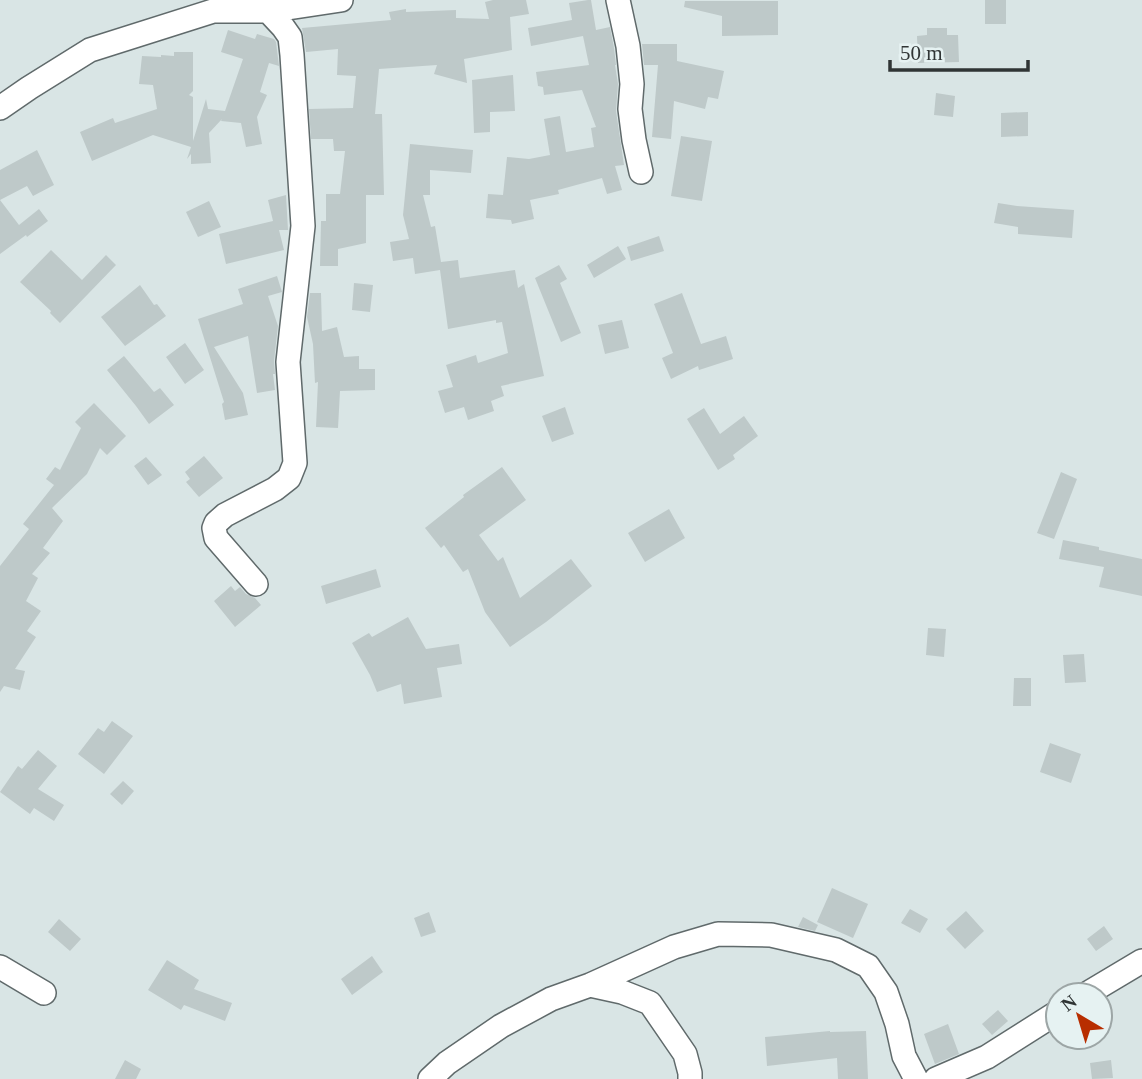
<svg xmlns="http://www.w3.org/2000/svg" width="1142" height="1079" viewBox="0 0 1142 1079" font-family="Georgia,serif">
  <rect width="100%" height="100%" fill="#d9e5e5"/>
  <path fill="#bec9c9" d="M 493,0 L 526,0 L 529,14 L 510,17 L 512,50 L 464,59 L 467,83 L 434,74 L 437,65 L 379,69 L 375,114 L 382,114 L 384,195 L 366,195 L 366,243 L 338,249 L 338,266 L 320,266 L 321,221 L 326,221 L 326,194 L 340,194 L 345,151 L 334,151 L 333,139 L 311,139 L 309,109 L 353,108 L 356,76 L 337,75 L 338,49 L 306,52 L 302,28 L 391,20 L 389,12 L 406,9 L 406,12 L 456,10 L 456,18 L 489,19 L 485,2 Z
    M 588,0 L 591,0 L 596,30 L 610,27 L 614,48 L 616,65 L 615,65 L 618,84 L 616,111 L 624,165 L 615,166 L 622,190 L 607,194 L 602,178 L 558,190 L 559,194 L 530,200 L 534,219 L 512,224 L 511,220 L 486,218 L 488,194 L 503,195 L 507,157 L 529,159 L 550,155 L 544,119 L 560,116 L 566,152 L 594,147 L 591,128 L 596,127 L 582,90 L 544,95 L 543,87 L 538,86 L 536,72 L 589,65 L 583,36 L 531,46 L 528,28 L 572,20 L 569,3 Z
    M 985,0 L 1006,0 L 1006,24 L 985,24 Z
    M 685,1 L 778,1 L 778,35 L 722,36 L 722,16 L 684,7 Z
    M 927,28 L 947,28 L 947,35 L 958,35 L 959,62 L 918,63 L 917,36 L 927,35 Z
    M 228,30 L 255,39 L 257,34 L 274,39 L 276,42 L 279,66 L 269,63 L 260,92 L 267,95 L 257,117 L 262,144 L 246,147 L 241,123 L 221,121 L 222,119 L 209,133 L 211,163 L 191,164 L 191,154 L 187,159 L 191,147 L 153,135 L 92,161 L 80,132 L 113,118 L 115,123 L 157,109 L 153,85 L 139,84 L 142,56 L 161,57 L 161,55 L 174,56 L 174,52 L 193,52 L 193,91 L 189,95 L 193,97 L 193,141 L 206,99 L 208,109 L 225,111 L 243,59 L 221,52 Z
    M 642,44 L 677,44 L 677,61 L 724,71 L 718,99 L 708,97 L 705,109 L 674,101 L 671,139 L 652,137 L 658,65 L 644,65 Z
    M 513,75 L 515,111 L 490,112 L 490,132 L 474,133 L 472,80 Z
    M 936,93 L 955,96 L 953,117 L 934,115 Z
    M 1028,112 L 1028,136 L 1001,137 L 1001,113 Z
    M 681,136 L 712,141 L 702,201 L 671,196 Z
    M 410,144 L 473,150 L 471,173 L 430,170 L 430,195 L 423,195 L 431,227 L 435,226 L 441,262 L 458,260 L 460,278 L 515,270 L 518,288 L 524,284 L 544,376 L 501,386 L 504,396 L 491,401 L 494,411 L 468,420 L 464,407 L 445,413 L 438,391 L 453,387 L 446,365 L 476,355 L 478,363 L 508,353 L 502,322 L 496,323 L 496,320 L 448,329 L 440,270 L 415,274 L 413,258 L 393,261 L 390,242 L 409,239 L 403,215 Z
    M 37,150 L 54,185 L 33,196 L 27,186 L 0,200 L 0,170 Z
    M 286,195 L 288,230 L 279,230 L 284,250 L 226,264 L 219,234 L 273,221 L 268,200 Z
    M 0,200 L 19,225 L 39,209 L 48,221 L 27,237 L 26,235 L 0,254 Z
    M 209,201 L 221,227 L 198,237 L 186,212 Z
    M 998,203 L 1017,206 L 1074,210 L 1072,238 L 1018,234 L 1018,227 L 994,223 Z
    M 659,236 L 664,251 L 631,261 L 627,247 Z
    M 618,246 L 626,259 L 594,278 L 587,265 Z
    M 51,250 L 82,280 L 106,255 L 116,265 L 60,323 L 50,313 L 51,311 L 20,282 Z
    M 559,265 L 567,279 L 560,283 L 581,333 L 561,342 L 535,278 Z
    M 277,276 L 282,292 L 268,296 L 278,326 L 274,361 L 275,374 L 273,374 L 275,390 L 257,393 L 248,336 L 214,347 L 243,393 L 248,415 L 225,420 L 222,404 L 224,402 L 198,319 L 243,304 L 238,289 Z
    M 354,283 L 373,285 L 370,312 L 352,310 Z
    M 140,285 L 154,305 L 157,304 L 166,316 L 125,346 L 101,317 Z
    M 310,293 L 321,293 L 322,331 L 337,327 L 344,357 L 359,356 L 359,369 L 375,369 L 375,390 L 340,391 L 338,428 L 316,427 L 318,382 L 315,383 L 313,344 L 307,317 Z
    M 682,293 L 701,344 L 726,336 L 733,359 L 699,370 L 698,366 L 671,379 L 662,358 L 673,353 L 654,304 Z
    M 622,320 L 629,348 L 605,354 L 598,325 Z
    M 185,343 L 204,370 L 185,384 L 166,357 Z
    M 124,356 L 154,392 L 160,388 L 174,405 L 149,424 L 136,406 L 107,370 Z
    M 94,403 L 126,436 L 107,455 L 100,448 L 87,474 L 52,508 L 63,521 L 43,548 L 50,553 L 32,574 L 38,578 L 26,601 L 41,611 L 27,631 L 36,637 L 15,669 L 25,671 L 20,690 L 4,686 L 0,692 L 0,566 L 29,529 L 23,524 L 54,485 L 46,479 L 55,467 L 60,470 L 81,428 L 75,422 Z
    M 565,407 L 574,434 L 552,442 L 542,416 Z
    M 704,408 L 720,434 L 744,416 L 758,436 L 733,455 L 735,459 L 718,470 L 687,419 Z
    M 204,456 L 223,478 L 199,497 L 186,482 L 190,479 L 185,472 Z
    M 146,457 L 162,475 L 148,485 L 134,466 Z
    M 502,467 L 526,500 L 479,535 L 498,561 L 503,557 L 520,598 L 571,559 L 592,586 L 546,622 L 510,647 L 485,612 L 468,569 L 463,572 L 444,545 L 441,548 L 425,528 L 464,497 L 463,495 Z
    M 1061,472 L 1077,479 L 1054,539 L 1037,533 Z
    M 669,509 L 685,538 L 645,562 L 628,533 Z
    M 1063,540 L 1099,547 L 1099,550 L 1142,559 L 1142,596 L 1099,587 L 1104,567 L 1059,559 Z
    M 376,569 L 381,587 L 326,604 L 321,586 Z
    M 231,586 L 235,591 L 240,587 L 246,594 L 255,598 L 261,605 L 235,627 L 214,601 Z
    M 408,617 L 426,649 L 459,644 L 462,664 L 437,668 L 442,697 L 404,704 L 401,684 L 377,692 L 370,675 L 352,643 L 369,633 L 372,637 Z
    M 928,628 L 946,629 L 944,657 L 926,655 Z
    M 1084,654 L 1086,682 L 1065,683 L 1063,655 Z
    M 1014,678 L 1031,678 L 1031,706 L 1013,706 Z
    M 112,721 L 133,736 L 104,774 L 78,754 L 98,728 L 104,732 Z
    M 1050,743 L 1081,754 L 1071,783 L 1040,772 Z
    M 38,750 L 57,766 L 38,789 L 64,805 L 54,821 L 34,808 L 30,814 L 0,792 L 18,766 L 22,769 Z
    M 123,781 L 134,791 L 122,805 L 110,794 Z
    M 832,888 L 868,904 L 853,938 L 817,922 Z
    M 910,909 L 928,919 L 920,933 L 901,923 Z
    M 966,911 L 984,931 L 965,949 L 946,929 Z
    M 429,912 L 436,932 L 421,937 L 414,918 Z
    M 803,917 L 818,925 L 815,931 L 798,927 Z
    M 59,919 L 81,939 L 70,951 L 48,932 Z
    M 1104,926 L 1113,939 L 1096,951 L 1087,939 Z
    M 372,956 L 383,972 L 352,995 L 341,979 Z
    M 167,960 L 199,980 L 194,989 L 232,1003 L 225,1021 L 184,1005 L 181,1010 L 148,990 Z
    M 998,1010 L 1008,1021 L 992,1035 L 982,1024 Z
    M 948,1024 L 959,1054 L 935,1064 L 924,1034 Z
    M 830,1031 L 830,1032 L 866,1031 L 868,1079 L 838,1079 L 837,1058 L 767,1066 L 765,1037 Z
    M 125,1060 L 141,1069 L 136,1079 L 115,1079 Z
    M 1111,1060 L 1113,1078 L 1092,1079 L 1090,1063 Z"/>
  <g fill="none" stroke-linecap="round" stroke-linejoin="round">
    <g stroke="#606a6b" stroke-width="26">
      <path id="minor" d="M 618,0 L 628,46 L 632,84 L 630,109 L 634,140 L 641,172
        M 0,108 L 29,88 L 90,50 L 213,11 L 268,11 L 341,0
        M 256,584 L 216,538 L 214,528 L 216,523 L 225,515 L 275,489 L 289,478 L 295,463 L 288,362 L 303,226 L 292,55 L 290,37 L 283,27 L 268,11
        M 0,967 L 44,993
        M 590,985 L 622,992 L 650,1003 L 685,1054 L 690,1073 L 690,1079
        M 1085,995 L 1142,961
        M 430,1079 L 447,1063 L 501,1026 L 551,999 L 590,985 L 674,947 L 718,934 L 771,935 L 836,950 L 868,966 L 886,992 L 897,1024 L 904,1056 L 916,1079
        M 936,1079 L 987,1057 L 1058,1012"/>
    </g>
    <use href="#minor" stroke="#fff" stroke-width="23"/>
  </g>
  <g transform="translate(1079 1016) rotate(322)"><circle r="33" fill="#e6f2f2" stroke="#9da6a6" stroke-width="2"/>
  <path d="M0-5L12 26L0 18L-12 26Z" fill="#b82e00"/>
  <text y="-10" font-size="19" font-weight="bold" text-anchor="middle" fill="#303535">N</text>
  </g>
  <path d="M890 60v10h138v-10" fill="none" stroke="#303535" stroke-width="3.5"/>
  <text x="900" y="60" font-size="21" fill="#303535" stroke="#e6f2f2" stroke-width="5" paint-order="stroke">50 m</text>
</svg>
